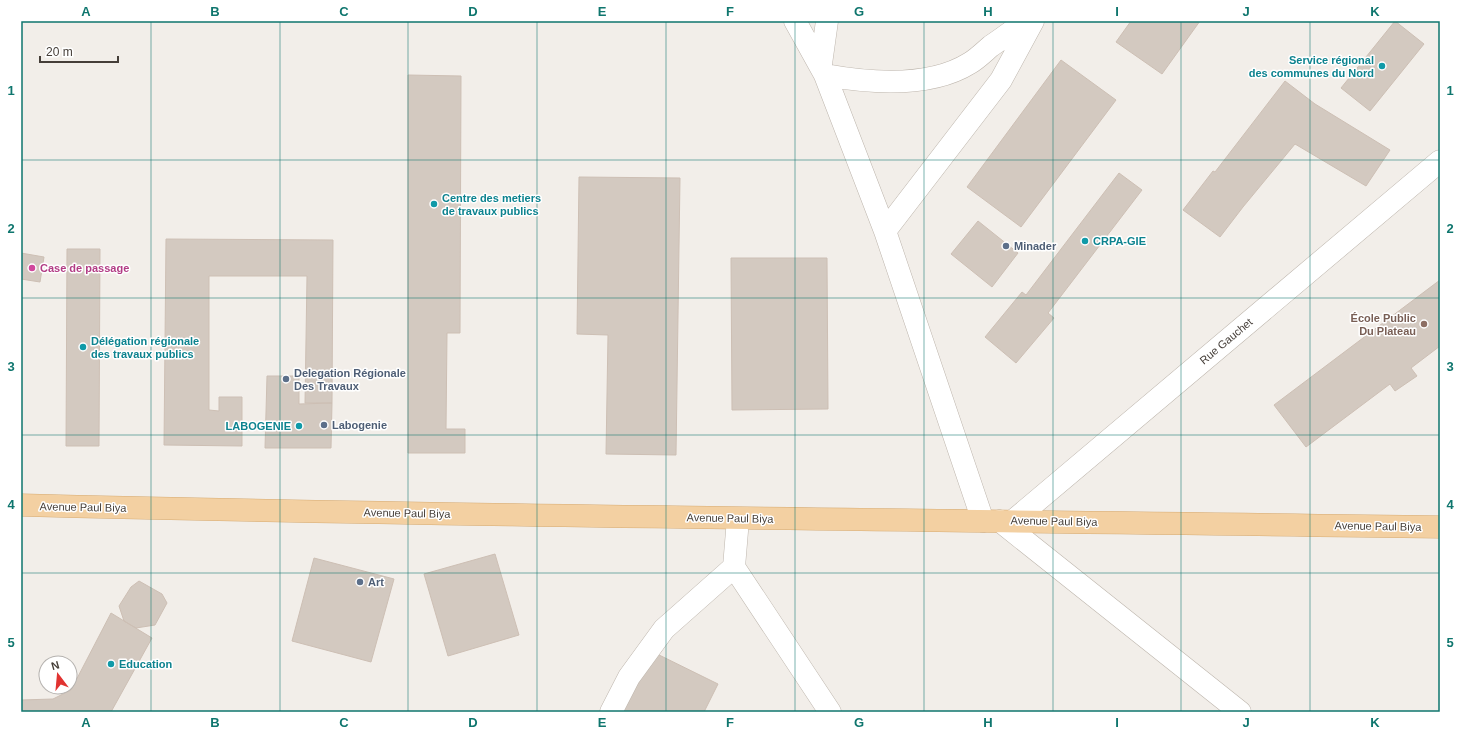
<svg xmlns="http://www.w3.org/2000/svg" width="1461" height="733" viewBox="0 0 1461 733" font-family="Arial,sans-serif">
  <rect width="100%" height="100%" fill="#f2eee9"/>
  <path fill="#d3c9c0" stroke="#cdbfb4" d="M 1131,21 L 1200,21 L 1162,74 L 1116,42 Z
    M 1395,21 L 1424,44 L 1370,111 L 1341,88 Z
    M 1061,60 L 1116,100 L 1021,227 L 967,187 Z
    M 408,75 L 461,76 L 460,333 L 447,333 L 446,429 L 465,429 L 465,453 L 408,453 Z
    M 1285,81 L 1315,104 L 1390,150 L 1366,186 L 1295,144 L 1243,207 L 1220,237 L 1183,210 L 1213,171 L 1215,172 Z
    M 1119,173 L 1142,190 L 1048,313 L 1054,318 L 1016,363 L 985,337 L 1022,292 L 1026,295 Z
    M 579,177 L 680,178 L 676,455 L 606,454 L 608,335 L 577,334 Z
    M 978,221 L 1018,253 L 992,287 L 951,254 Z
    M 166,239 L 333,240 L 332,403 L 305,403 L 307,276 L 209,276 L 209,410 L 219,411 L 219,397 L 242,397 L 242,446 L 164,445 Z
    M 67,249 L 100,249 L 99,446 L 66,446 Z
    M 21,253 L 44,257 L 40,282 L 21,279 Z
    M 731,258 L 827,258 L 828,409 L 732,410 Z
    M 1440,280 L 1440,346 L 1411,368 L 1417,376 L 1395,391 L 1390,384 L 1306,447 L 1274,405 Z
    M 267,376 L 299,376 L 299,404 L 332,403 L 331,448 L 265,448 Z
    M 495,554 L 519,635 L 448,656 L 424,574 Z
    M 314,558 L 394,579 L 371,662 L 292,641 Z
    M 139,581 L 162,594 L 167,603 L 155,625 L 136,628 L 124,621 L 119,606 L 131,587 Z
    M 111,613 L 152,638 L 111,712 L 21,712 L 21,700 L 53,699 L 71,690 Z
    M 653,652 L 718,684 L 704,712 L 623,712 Z"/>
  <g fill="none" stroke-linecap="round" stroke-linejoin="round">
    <g stroke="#bdb5ac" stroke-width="23">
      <path id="minor" d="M 795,21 L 825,75 L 885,231 L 983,521
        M 821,64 L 827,21
        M 825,75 C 869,83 930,88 970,63 C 977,59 984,52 991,46 C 1003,38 1015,29 1026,21
        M 885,231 L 1001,80 L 1033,21
        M 738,519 L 734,567 L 830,712
        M 1000,521 L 1240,712
        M 1013,521 L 1440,161
        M 611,712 L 629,677 L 664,629 L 734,567"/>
    </g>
    <g stroke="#d6ab73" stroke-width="23">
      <path id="major" d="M 21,505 C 494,517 967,520 1440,527"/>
    </g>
    <use href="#minor" stroke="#fff" stroke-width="22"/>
    <use href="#major" stroke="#f3d0a2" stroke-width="22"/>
  </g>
  <path fill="none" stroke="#0f766e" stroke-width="1" stroke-opacity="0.55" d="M 151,21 L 151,712M 280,21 L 280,712M 408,21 L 408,712M 537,21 L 537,712M 666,21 L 666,712M 795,21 L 795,712M 924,21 L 924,712M 1053,21 L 1053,712M 1181,21 L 1181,712M 1310,21 L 1310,712M 21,160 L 1440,160M 21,298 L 1440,298M 21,435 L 1440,435M 21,573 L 1440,573"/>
  <g fill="#0f9aa8" stroke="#fff" stroke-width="1.5">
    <circle cx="1382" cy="66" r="4"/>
    <circle cx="434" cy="204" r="4"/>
    <circle cx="1085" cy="241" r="4"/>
    <circle cx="83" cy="347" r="4"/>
    <circle cx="299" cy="426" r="4"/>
    <circle cx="111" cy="664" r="4"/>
  </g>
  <g fill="#5c6f8a" stroke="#fff" stroke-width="1.5">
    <circle cx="1006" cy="246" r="4"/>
    <circle cx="286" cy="379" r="4"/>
    <circle cx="324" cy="425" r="4"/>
    <circle cx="360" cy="582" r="4"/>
  </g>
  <circle fill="#d1479c" stroke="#fff" stroke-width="1.5" cx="32" cy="268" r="4"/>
  <circle fill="#8d6e63" stroke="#fff" stroke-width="1.5" cx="1424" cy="324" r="4"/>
  <g text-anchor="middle" stroke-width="3" stroke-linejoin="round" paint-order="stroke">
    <g font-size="11" font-weight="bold" fill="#0d838f" stroke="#fff" text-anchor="start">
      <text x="1374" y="64" text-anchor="end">Service régional<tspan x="1374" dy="13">des communes du Nord</tspan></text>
      <text x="442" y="202">Centre des metiers<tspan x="442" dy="13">de travaux publics</tspan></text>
      <text x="1093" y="245">CRPA-GIE</text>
      <text x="91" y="345">Délégation régionale<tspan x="91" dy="13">des travaux publics</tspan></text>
      <text x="291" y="430" text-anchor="end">LABOGENIE</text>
      <text x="119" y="668">Education</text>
    </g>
    <g font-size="11" font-weight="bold" fill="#4e5e75" stroke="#fff" text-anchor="start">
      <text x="1014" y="250">Minader</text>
      <text x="294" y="377">Delegation Régionale<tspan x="294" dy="13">Des Travaux</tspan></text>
      <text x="332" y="429">Labogenie</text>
      <text x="368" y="586">Art</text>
    </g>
    <g font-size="11" font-weight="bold" fill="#b23c85" stroke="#fff" text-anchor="start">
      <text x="40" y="272">Case de passage</text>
    </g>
    <g font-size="11" font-weight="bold" fill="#785e54" stroke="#fff" text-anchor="end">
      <text x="1416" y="322">École Public<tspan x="1416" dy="13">Du Plateau</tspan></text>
    </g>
    <g font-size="11" fill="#453e38" stroke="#fff">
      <text transform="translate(1226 341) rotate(-40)" y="4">Rue Gauchet</text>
      <text transform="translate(83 507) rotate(1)" y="4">Avenue Paul Biya</text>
      <text transform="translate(407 513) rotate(1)" y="4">Avenue Paul Biya</text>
      <text transform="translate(730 518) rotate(1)" y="4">Avenue Paul Biya</text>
      <text transform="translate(1054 521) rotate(1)" y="4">Avenue Paul Biya</text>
      <text transform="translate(1378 526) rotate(1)" y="4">Avenue Paul Biya</text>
    </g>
  </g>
  <rect width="1461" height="733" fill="none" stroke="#ffffff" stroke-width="44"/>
  <g transform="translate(58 675) rotate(344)"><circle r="19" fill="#ffffff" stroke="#b5b2af"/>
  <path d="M0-3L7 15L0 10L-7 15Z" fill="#e13331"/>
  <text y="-6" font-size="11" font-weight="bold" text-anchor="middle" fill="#453e38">N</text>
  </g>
  <path d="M40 56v6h78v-6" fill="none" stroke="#453e38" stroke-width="2"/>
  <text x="46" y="56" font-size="12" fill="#453e38" stroke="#ffffff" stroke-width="3" paint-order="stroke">20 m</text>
  <rect x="22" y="22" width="1417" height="689" fill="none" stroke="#0f766e" stroke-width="1.5"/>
  <g font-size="13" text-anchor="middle" font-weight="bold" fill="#0f766e">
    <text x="86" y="16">A</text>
    <text x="215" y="16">B</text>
    <text x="344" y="16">C</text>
    <text x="473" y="16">D</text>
    <text x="602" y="16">E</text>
    <text x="730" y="16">F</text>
    <text x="859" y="16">G</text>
    <text x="988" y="16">H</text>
    <text x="1117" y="16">I</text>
    <text x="1246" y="16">J</text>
    <text x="1375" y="16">K</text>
    <text x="11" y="95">1</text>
    <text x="1450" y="95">1</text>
    <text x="11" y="233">2</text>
    <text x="1450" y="233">2</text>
    <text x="11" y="371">3</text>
    <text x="1450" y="371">3</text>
    <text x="11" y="509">4</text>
    <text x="1450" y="509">4</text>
    <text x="11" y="647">5</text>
    <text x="1450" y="647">5</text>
    <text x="86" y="727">A</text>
    <text x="215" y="727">B</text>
    <text x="344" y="727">C</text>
    <text x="473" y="727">D</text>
    <text x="602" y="727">E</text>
    <text x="730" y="727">F</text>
    <text x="859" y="727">G</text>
    <text x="988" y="727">H</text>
    <text x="1117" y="727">I</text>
    <text x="1246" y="727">J</text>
    <text x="1375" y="727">K</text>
  </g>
</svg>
